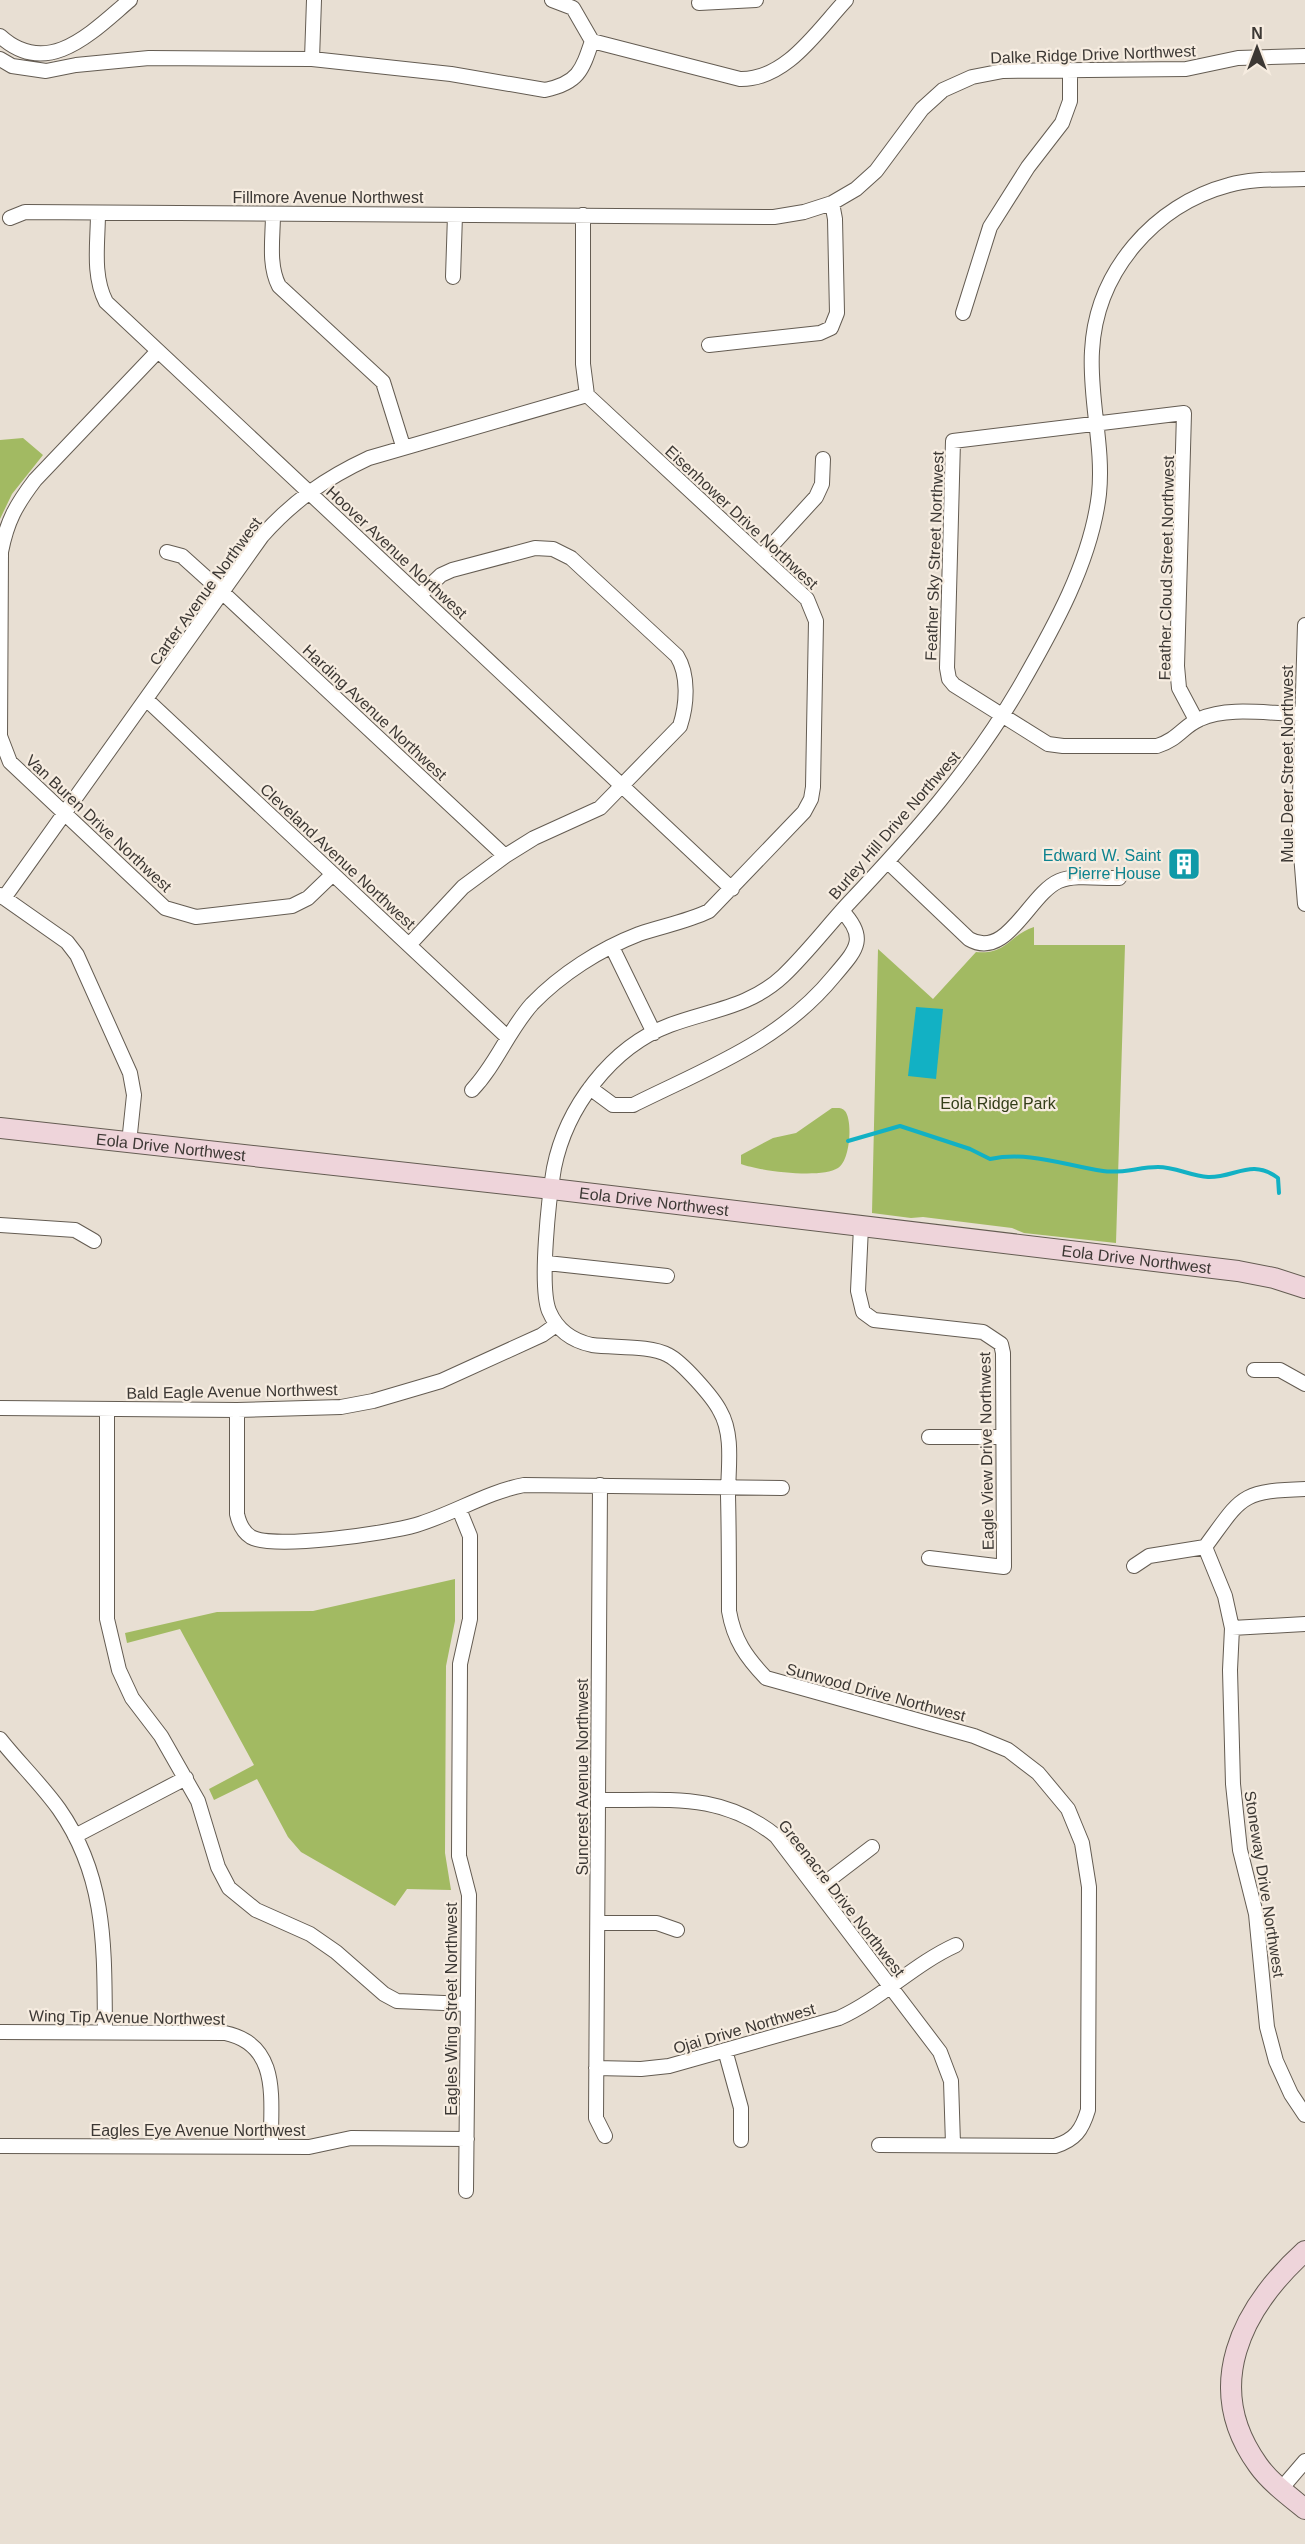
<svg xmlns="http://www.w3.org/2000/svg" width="1305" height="2544" viewBox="0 0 1305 2544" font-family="Helvetica,sans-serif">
  <rect width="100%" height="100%" fill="#e8dfd3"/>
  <path fill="#a2ba62" d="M 23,438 L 43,455 L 12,494 L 0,519 L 0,440 Z
    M 1034,927 L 1034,945 L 1125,945 L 1116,1243 L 1024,1233 L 1012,1228 L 923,1217 L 911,1218 L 872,1213 L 878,949 L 933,999 L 976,952 C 1007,955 1009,935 1034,927 Z
    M 832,1108 C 837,1108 842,1107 845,1111 C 853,1121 850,1161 838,1168 C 821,1179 760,1171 741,1164 L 741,1155 L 773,1138 L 796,1133 Z
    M 455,1579 L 455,1621 L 446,1666 L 445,1853 L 451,1890 L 407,1889 L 395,1906 L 301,1852 L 288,1837 L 257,1779 L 214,1800 L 209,1789 L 254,1765 L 180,1629 L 127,1643 L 125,1633 L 217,1612 L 313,1611 Z"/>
  <path fill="#12b1c4" d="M 916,1007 L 943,1009 L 936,1079 L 908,1076 Z"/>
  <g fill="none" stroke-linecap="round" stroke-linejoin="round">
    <path stroke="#12b1c4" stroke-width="4" d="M 848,1141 L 900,1126 L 970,1149 L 990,1159 C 1030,1151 1063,1165 1103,1171 C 1122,1174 1139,1167 1158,1167 C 1175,1167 1191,1176 1208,1177 C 1235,1178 1251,1158 1278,1178 L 1279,1193"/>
    <g stroke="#645c52" stroke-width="16">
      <path id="street" d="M 552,0 L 573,8 L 592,41
        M 699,3 L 756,0
        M 0,36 C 48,80 93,31 130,0
        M 592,41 L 740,79 C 786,80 817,31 846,0
        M 0,59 L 12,66 L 46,71 L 76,65 L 149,58 L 312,59 L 451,74 L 545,90 C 578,83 582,71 592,41
        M 312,59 L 314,0
        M 98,213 C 98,242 92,275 106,302 L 732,889
        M 273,214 C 273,237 268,265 279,286 L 383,382 L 403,446
        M 10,218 L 25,212 L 774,217 L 804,212 L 832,203 L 856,189 L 876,171 L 922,109 L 943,90 L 972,77 L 1003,71 L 1186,69 L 1238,58 L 1305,56
        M 453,277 L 455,215
        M 963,313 L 990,227 L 1028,167 L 1062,123 L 1070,101 L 1070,70
        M 709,345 L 820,333 L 831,328 L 837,313 L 835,219 L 832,203
        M 157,352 L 35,480 C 16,505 7,521 1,552 L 0,736 L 10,762 L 165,908 L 196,917 L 292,906 L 308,898 L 333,874
        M 167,552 L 182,556 L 222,592 L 505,856
        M 762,556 L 816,497 L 822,484 L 823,459
        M 1305,625 L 1299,829 L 1305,904
        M 147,700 L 506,1036
        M 1196,720 L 1179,688 L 1177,666 L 1184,413 L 953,441 L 947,668 L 949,679 L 954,685 L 1048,744 L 1063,746 L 1157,746 C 1179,739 1183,726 1200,719 C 1229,706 1270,714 1301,714
        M 888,862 L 969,939 C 1007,961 1029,894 1059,881 C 1076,874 1101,879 1119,878
        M 0,895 L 67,942 L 77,955 L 130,1073 L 134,1095 L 129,1143
        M 4,898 L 262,536 C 293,501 326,478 369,458 L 587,395
        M 409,945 L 463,887 L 505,856 L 534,838 L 600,808 L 680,726 C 687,705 689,675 677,656 L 571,558 L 553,549 L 535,548 L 452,570 L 441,575 L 420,595
        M 612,947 L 654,1033
        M 590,1088 L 613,1105 L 633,1105 C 707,1068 780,1042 834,976 C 855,951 869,939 842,911
        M 472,1090 C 496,1065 508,1031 532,1004 C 561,974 600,949 639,934 C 662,926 686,922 709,911 L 804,812 L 811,799 L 813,787 L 816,621 L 807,599 L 587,395 L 583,364 L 583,215
        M 0,1225 L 75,1230 L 94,1241
        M 861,1227 L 858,1291 L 863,1312 L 874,1320 L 983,1332 L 1001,1344 L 1003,1353 L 1004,1567 L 929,1558
        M 547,1263 L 667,1276
        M 1254,1370 L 1280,1370 L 1305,1384
        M 0,1408 L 237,1410 L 341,1407 L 373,1401 L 441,1381 L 542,1335 L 556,1325
        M 107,1409 L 107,1619 L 119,1670 L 132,1698 L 161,1736 L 198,1801 L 218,1867 L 229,1888 L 256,1910 L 310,1934 L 336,1952 L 384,1994 L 397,2001 L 467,2004
        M 237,1410 L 237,1514 C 239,1523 243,1532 251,1537 C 273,1550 389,1533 416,1525 C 453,1514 487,1492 524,1485 L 782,1488
        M 929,1437 L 1002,1437
        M 600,1485 L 596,2118 L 605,2136
        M 459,1509 L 470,1536 L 470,1619 L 460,1664 L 459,1856 L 469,1895 L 466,2191
        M 1205,1547 L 1225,1596 L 1232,1628 L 1230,1670 L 1233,1784 L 1240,1850 L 1256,1914 L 1267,2027 L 1276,2061 L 1291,2094 L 1305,2115
        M 1205,1547 C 1242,1497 1239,1491 1305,1489
        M 1134,1566 L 1149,1556 L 1205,1547
        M 1232,1628 L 1305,1624
        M 0,1739 C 19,1763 41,1784 59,1809 C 108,1879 104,1952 105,2032
        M 599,1800 C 666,1801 720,1791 776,1836 L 940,2052 L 951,2081 L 953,2144
        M 75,1836 L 186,1778
        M 817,1889 L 872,1847
        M 598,1923 L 657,1923 L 677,1930
        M 0,2032 L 225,2033 C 282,2045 270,2102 271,2147
        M 725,2050 L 741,2108 L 741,2140
        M 596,2068 L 641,2069 L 669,2066 L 839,2018 C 881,1999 914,1964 956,1945
        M 879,2145 L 1055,2146 C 1075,2140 1082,2130 1088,2110 L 1089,1887 L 1082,1843 L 1068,1809 L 1038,1773 L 1008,1750 L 974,1736 L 766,1678 C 746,1657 734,1640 729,1611 C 729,1572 729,1534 728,1496 C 728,1469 734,1435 720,1411 C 713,1397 682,1362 668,1355 C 650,1345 614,1348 592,1345 C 573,1341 557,1330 549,1311 C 539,1286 549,1197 554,1168 C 566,1108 611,1047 670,1025 C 710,1010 750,1007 783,976 C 806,954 826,928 847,905 C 912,836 971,770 1019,688 C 1053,629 1091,562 1099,494 C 1104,446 1089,399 1092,351 C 1096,272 1154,205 1229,185 C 1253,178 1280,180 1305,179
        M 0,2146 L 309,2147 L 351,2138 L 467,2139
        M 1281,2489 L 1305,2461"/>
    </g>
    <g stroke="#645c52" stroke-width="22">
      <g id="secondary">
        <path id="s1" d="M 0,1128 L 552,1189 L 1238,1271 L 1274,1278 L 1305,1288"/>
        <path d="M 1305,2251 C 1241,2309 1202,2387 1258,2465 C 1270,2482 1289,2496 1305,2509"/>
      </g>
    </g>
    <use href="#street" stroke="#fff" stroke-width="14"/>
    <use href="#secondary" stroke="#eed4da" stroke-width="20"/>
  </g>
  <defs>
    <g id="building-square" transform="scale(1.725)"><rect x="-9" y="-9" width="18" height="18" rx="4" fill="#0f9aa8" stroke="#f6ece0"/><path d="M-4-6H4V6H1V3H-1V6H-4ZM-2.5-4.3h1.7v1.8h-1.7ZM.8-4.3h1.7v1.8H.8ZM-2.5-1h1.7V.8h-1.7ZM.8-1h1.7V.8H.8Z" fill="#fff"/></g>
  </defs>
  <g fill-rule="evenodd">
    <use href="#building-square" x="1184" y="864"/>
  </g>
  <g text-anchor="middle" stroke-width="4.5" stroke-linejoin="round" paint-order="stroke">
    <g font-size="16" fill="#3c3834" stroke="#f6ece0">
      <text transform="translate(1093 54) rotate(-2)" y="6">Dalke Ridge Drive Northwest</text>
      <text x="328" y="203">Fillmore Avenue Northwest</text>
      <text transform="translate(742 517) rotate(43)" y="6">Eisenhower Drive Northwest</text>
      <text transform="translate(397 552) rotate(43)" y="6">Hoover Avenue Northwest</text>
      <text transform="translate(934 556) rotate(-88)" y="6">Feather Sky Street Northwest</text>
      <text transform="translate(1166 568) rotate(-89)" y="6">Feather Cloud Street Northwest</text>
      <text transform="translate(205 591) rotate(-54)" y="6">Carter Avenue Northwest</text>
      <text transform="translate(375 712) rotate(43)" y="6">Harding Avenue Northwest</text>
      <text transform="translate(1287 764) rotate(-90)" y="6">Mule Deer Street Northwest</text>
      <text transform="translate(99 823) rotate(43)" y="6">Van Buren Drive Northwest</text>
      <text transform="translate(894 825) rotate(-49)" y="6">Burley Hill Drive Northwest</text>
      <text transform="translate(338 856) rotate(43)" y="6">Cleveland Avenue Northwest</text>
      <text dy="6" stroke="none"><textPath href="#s1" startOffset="172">Eola Drive Northwest</textPath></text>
      <text dy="6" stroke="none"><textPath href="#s1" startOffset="658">Eola Drive Northwest</textPath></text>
      <text dy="6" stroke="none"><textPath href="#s1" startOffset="1144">Eola Drive Northwest</textPath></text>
      <text transform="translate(232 1391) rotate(-1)" y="6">Bald Eagle Avenue Northwest</text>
      <text transform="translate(986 1451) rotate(-91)" y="6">Eagle View Drive Northwest</text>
      <text transform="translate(876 1692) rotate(15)" y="6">Sunwood Drive Northwest</text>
      <text transform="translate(582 1777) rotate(-90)" y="6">Suncrest Avenue Northwest</text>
      <text transform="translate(1265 1884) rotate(81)" y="6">Stoneway Drive Northwest</text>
      <text transform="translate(842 1898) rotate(52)" y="6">Greenacre Drive Northwest</text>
      <text transform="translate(451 2009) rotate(-90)" y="6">Eagles Wing Street Northwest</text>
      <text transform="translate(127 2017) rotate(1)" y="6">Wing Tip Avenue Northwest</text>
      <text transform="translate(744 2028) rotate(-16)" y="6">Ojai Drive Northwest</text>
      <text x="198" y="2136">Eagles Eye Avenue Northwest</text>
    </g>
    <g font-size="16" fill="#0d838f" stroke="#f6ece0" text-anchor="end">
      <text x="1161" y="861">Edward W. Saint<tspan x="1161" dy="18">Pierre House</tspan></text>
    </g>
    <g font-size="16" fill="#343e19" stroke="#f6ece0">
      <text x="998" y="1109">Eola Ridge Park</text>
    </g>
  </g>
  <g transform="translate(1257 48)" stroke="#f6ece0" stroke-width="4.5" paint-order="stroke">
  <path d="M0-4.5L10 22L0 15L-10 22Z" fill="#3c3834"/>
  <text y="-9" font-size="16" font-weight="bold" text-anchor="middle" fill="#3c3834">N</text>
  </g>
</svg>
